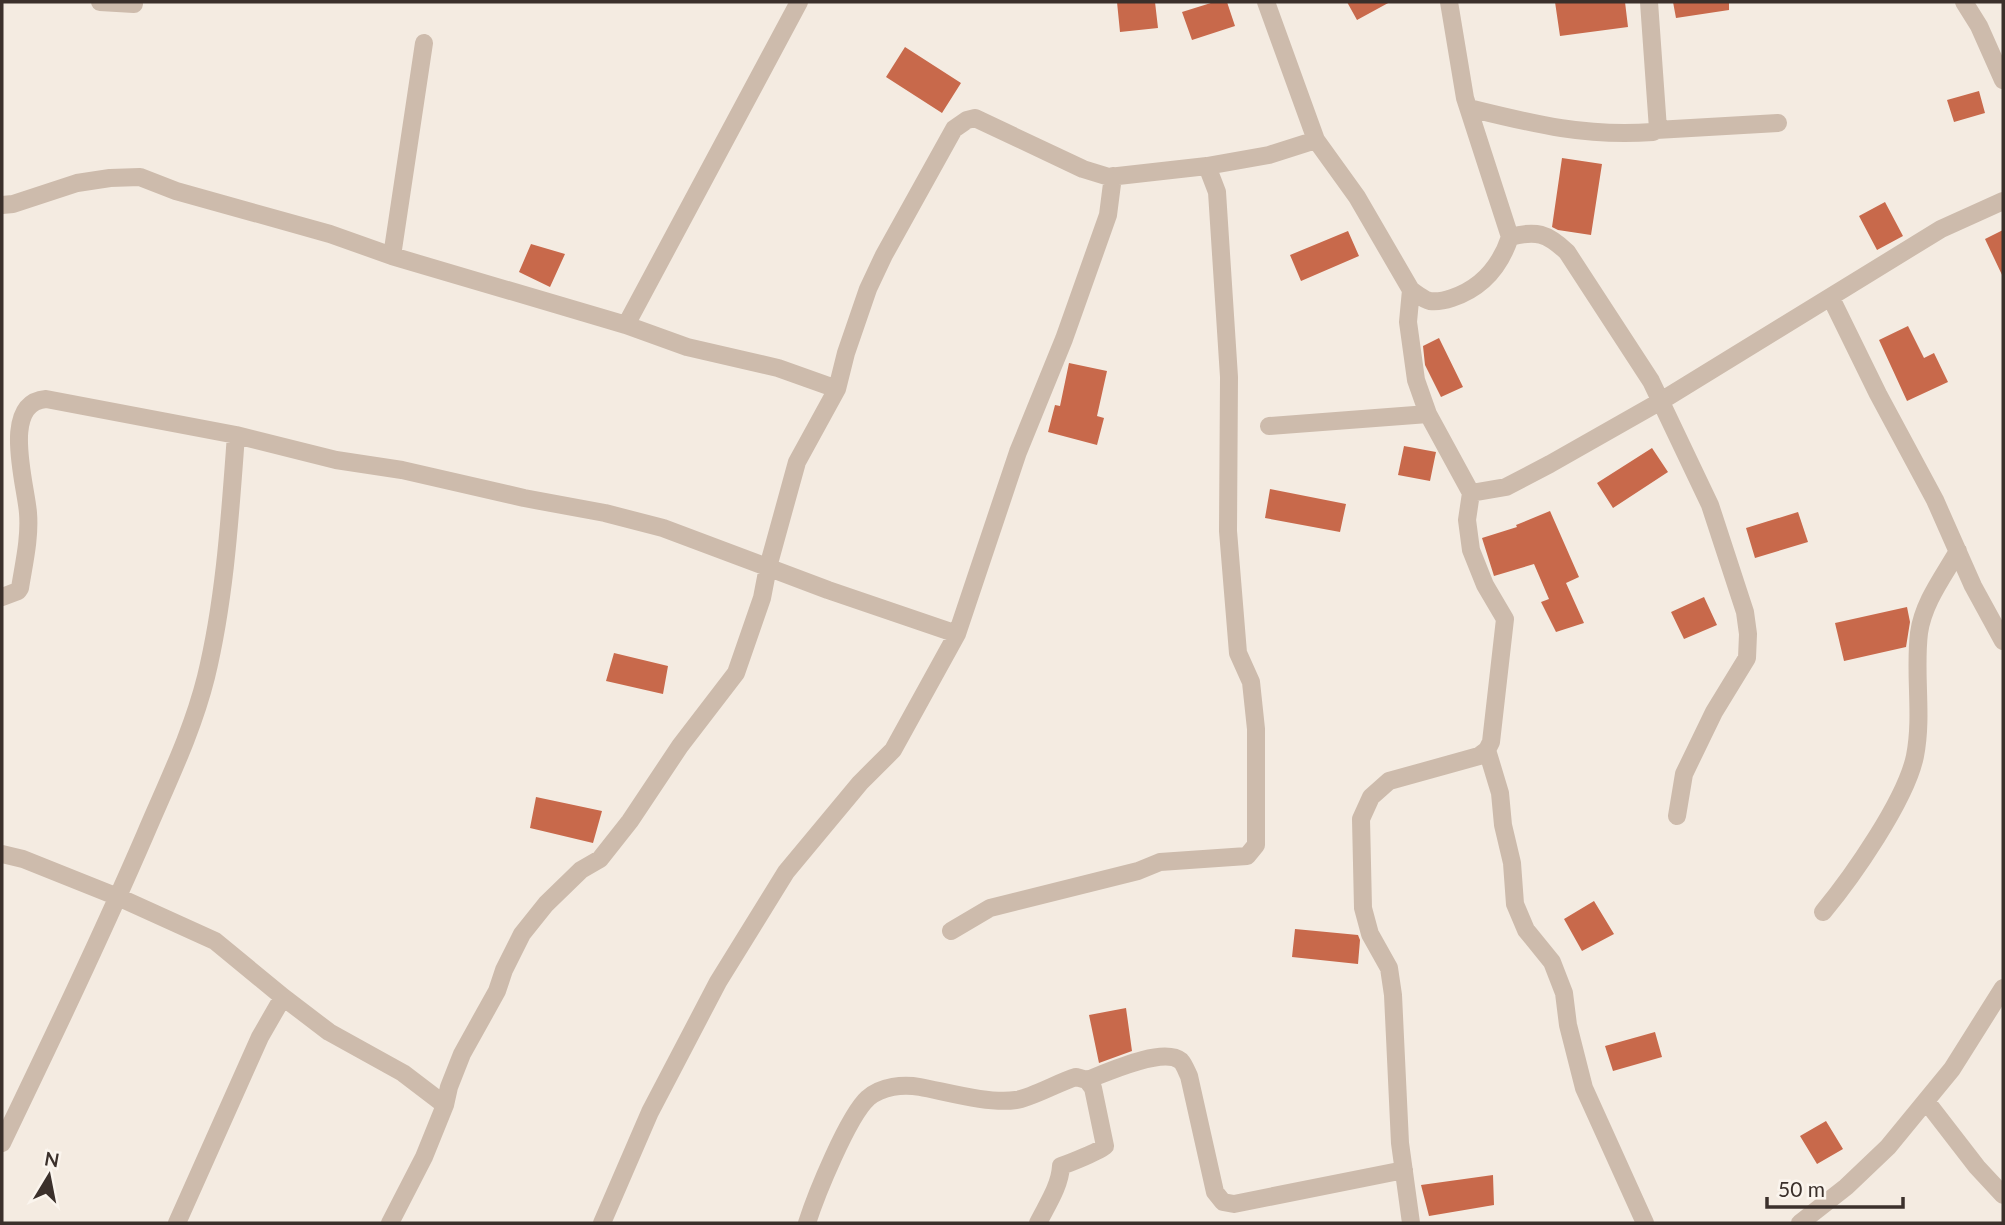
<svg xmlns="http://www.w3.org/2000/svg" width="2005" height="1225" viewBox="0 0 2005 1225" font-family="Lato,sans-serif">
  <rect width="100%" height="100%" fill="#f4ebe1"/>
  <path fill="#c8694b" d="M 1117,2 L 1155,2 L 1158,28 L 1120,32 Z
    M 1214,2 L 1227,2 L 1235,26 L 1192,40 L 1182,12 Z
    M 1347,2 L 1390,2 L 1357,20 Z
    M 1555,2 L 1625,2 L 1628,27 L 1560,36 Z
    M 1673,2 L 1729,2 L 1729,10 L 1676,18 Z
    M 905,47 L 961,83 L 942,113 L 886,77 Z
    M 1979,91 L 1985,113 L 1954,122 L 1947,100 Z
    M 1562,158 L 1602,164 L 1591,235 L 1558,230 L 1552,227 Z
    M 1885,202 L 1903,236 L 1877,250 L 1859,216 Z
    M 2003,230 L 2003,277 L 1985,239 Z
    M 1348,231 L 1359,256 L 1301,281 L 1290,255 Z
    M 531,244 L 565,254 L 550,287 L 519,272 Z
    M 1908,326 L 1924,358 L 1934,353 L 1948,382 L 1907,401 L 1879,340 Z
    M 1439,338 L 1463,387 L 1441,397 L 1425,365 L 1423,346 Z
    M 1069,363 L 1107,371 L 1097,416 L 1104,418 L 1097,445 L 1048,432 L 1055,405 L 1060,406 Z
    M 1404,446 L 1436,452 L 1430,481 L 1398,475 Z
    M 1652,448 L 1668,472 L 1613,508 L 1597,483 Z
    M 1270,489 L 1346,504 L 1340,532 L 1265,518 Z
    M 1550,511 L 1579,577 L 1566,583 L 1584,623 L 1556,632 L 1541,602 L 1549,599 L 1534,564 L 1494,576 L 1482,538 L 1517,527 L 1516,525 Z
    M 1798,512 L 1808,542 L 1755,558 L 1746,528 Z
    M 1704,597 L 1717,625 L 1684,639 L 1671,612 Z
    M 1907,607 L 1910,622 L 1906,647 L 1844,661 L 1835,623 Z
    M 614,653 L 668,666 L 663,694 L 606,681 Z
    M 536,797 L 602,811 L 593,843 L 530,828 Z
    M 1594,901 L 1614,934 L 1582,951 L 1564,919 Z
    M 1295,929 L 1358,935 L 1360,940 L 1358,964 L 1292,957 Z
    M 1126,1008 L 1132,1051 L 1099,1063 L 1089,1015 Z
    M 1655,1032 L 1662,1057 L 1613,1071 L 1605,1046 Z
    M 1826,1121 L 1843,1149 L 1817,1164 L 1800,1136 Z
    M 1493,1175 L 1494,1205 L 1429,1216 L 1421,1185 Z"/>
  <g fill="none" stroke-linecap="round" stroke-linejoin="round">
    <path stroke="#cdbbac" stroke-width="18" d="M 100,2 L 134,4
      M 1266,2 L 1316,140 L 1357,197 L 1411,290 L 1408,322 L 1416,380 L 1428,414 L 1471,493 L 1467,520 L 1471,550 L 1485,585 L 1505,619 L 1491,742 L 1487,750 L 1479,756 L 1389,781 L 1371,797 L 1361,819 L 1363,908 L 1370,934 L 1389,968 L 1393,995 L 1400,1143 L 1411,1223
      M 1964,2 L 1979,26 L 2003,80
      M 1469,108 C 1534,124 1585,137 1653,132 L 1658,129 L 1649,2
      M 1656,130 L 1778,123
      M 2,205 L 13,204 L 77,183 L 110,178 L 140,177 L 176,191 L 330,234 L 392,256 L 626,325 L 687,347 L 778,368 L 837,389
      M 1510,237 C 1536,230 1547,233 1567,252 L 1651,381 L 1710,505 L 1745,612 L 1748,634 L 1747,658 L 1714,712 L 1684,774 L 1677,816
      M 392,256 L 424,43
      M 1411,290 C 1417,294 1424,300 1430,301 C 1437,302 1446,300 1452,298 C 1482,288 1500,267 1510,237 L 1465,98 L 1449,2
      M 1831,298 L 1878,394 L 1935,500 L 1973,586 L 2003,641
      M 626,325 L 799,2
      M 1269,426 L 1428,414
      M 1471,493 L 1506,487 L 1550,464 L 1661,401 L 1941,229 L 2003,201
      M 2,597 L 18,591 L 20,588 C 24,563 30,538 28,513 C 26,484 0,403 46,399 L 236,435 L 336,460 L 402,470 L 524,498 L 605,513 L 663,528 L 828,590 L 957,634
      M 1487,750 L 1500,793 L 1503,825 L 1512,863 L 1515,904 L 1526,930 L 1552,962 L 1564,993 L 1568,1025 L 1584,1088 L 1645,1223
      M 2,854 L 23,859 L 118,897 L 215,941 L 283,997
      M 1823,912 C 1852,877 1906,800 1915,756 C 1923,715 1914,674 1919,633 C 1923,603 1943,577 1958,551
      M 951,931 L 990,908 L 1138,871 L 1160,862 L 1247,856 L 1256,845 L 1256,729 L 1251,682 L 1238,653 L 1228,531 L 1229,377 L 1217,192 L 1207,166
      M 1087,1080 C 1106,1073 1163,1046 1181,1061 C 1184,1064 1187,1072 1189,1076 L 1215,1192 L 1223,1202 L 1234,1204 L 1404,1170
      M 1926,1101 L 1977,1167 L 2003,1195
      M 2,1143 C 51,1041 100,939 145,835 C 167,783 192,733 206,677 C 225,599 230,516 236,435
      M 177,1223 L 260,1037 L 283,997 L 329,1032 L 403,1073 L 445,1105
      M 390,1223 L 424,1157 L 445,1105 L 449,1087 L 462,1054 L 497,991 L 504,970 L 522,934 L 546,904 L 581,870 L 600,859 L 630,821 L 680,746 L 736,673 L 762,598 L 768,567 L 797,462 L 837,389 L 846,353 L 868,289 L 884,255 L 954,129 L 967,120 L 975,118 L 1083,169 L 1109,177 L 1207,166 L 1269,155 L 1316,140
      M 602,1223 L 650,1112 L 718,982 L 786,872 L 860,783 L 893,750 L 957,634 L 1018,452 L 1064,339 L 1108,215 L 1113,176
      M 807,1223 C 816,1195 848,1116 868,1098 C 882,1086 903,1084 920,1087 C 947,1092 988,1104 1016,1100 C 1031,1098 1059,1082 1076,1077 L 1087,1080 L 1093,1088 L 1105,1146 C 1100,1151 1070,1163 1061,1166 C 1060,1186 1047,1205 1038,1223
      M 1800,1223 L 1846,1187 L 1888,1147 L 1952,1069 L 2003,988"/>
  </g>
  <rect width="2005" height="1225" fill="none" stroke="#3b302b" stroke-width="7"/>
  <g transform="translate(49 1176) rotate(10)" stroke="#fbf5ee" stroke-width="5" paint-order="stroke">
  <path d="M0-5L12 26L0 18L-12 26Z" fill="#3b302b"/>
  <text y="-10" font-size="19" font-weight="bold" text-anchor="middle" fill="#3b302b">N</text>
  </g>
  <path d="M1767 1197v10h136v-10" fill="none" stroke="#3b302b" stroke-width="3.5"/>
  <text x="1778" y="1197" font-size="21" fill="#3b302b" stroke="#fbf5ee" stroke-width="5" paint-order="stroke">50 m</text>
</svg>
